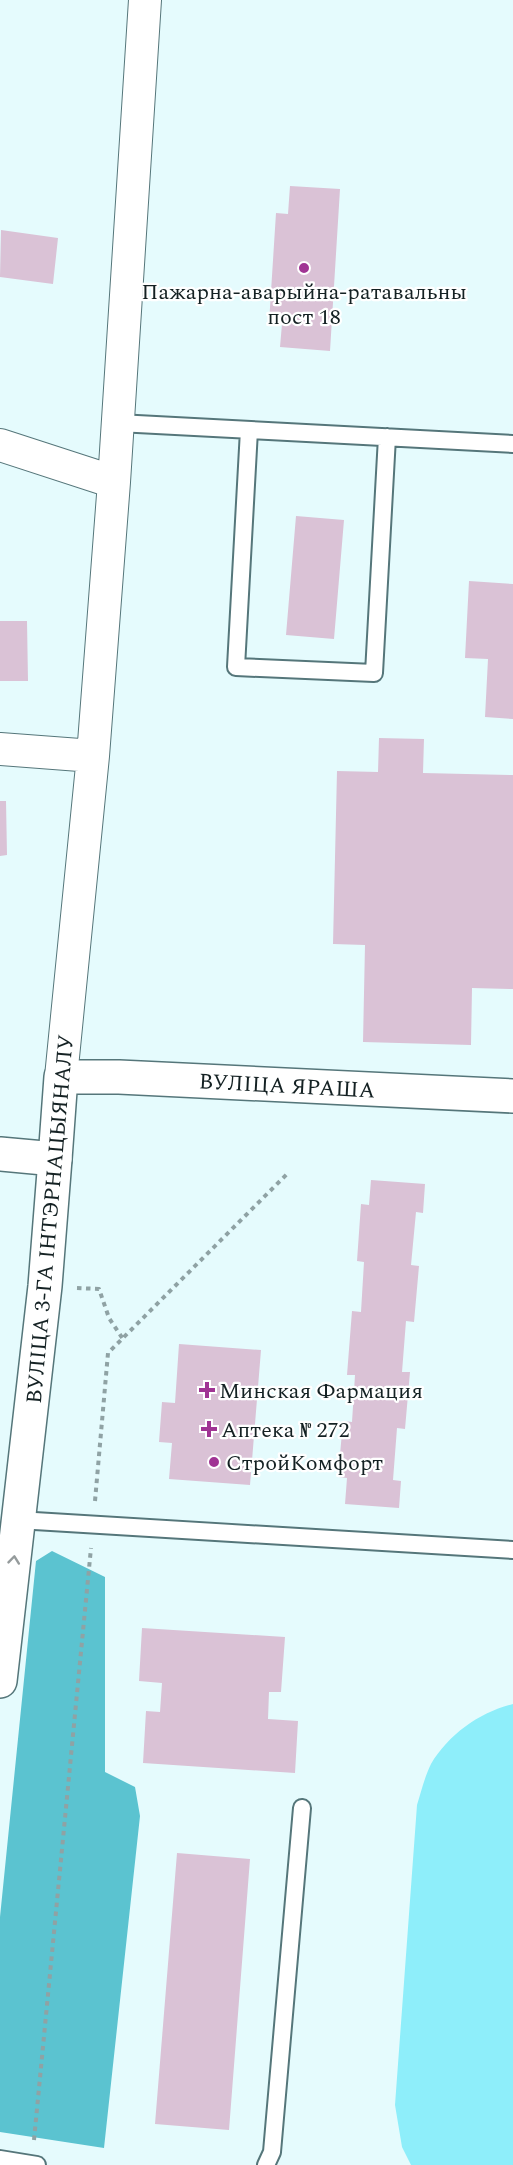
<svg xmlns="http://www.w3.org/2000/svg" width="513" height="2165" viewBox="0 0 513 2165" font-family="Spectral,serif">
  <rect width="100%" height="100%" fill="#e5fbfd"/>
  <path fill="#8eeefa" d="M 513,1704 L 513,2165 L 411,2165 L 402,2147 L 395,2105 L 417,1805 C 421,1792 425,1776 431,1764 C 449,1734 480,1712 513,1704 Z"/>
  <path fill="#5bc3d0" d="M 52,1551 L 105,1577 L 105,1772 L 135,1787 L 140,1816 L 104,2148 L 0,2132 L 0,1917 L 36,1561 Z"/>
  <path fill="#dac2d6" d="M 290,186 L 340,189 L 330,351 L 280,347 L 282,324 L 269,323 L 276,213 L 288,214 Z
    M 1,230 L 58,238 L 53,284 L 0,277 Z
    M 296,516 L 344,520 L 334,639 L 286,635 Z
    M 469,581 L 513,584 L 513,719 L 485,717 L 488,659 L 465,658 Z
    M 0,621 L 27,621 L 28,681 L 0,681 Z
    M 379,738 L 424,739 L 423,773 L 513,775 L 513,989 L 472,988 L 471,1045 L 363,1042 L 365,945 L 333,944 L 337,771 L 378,772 Z
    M 0,801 L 6,801 L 7,855 L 0,856 Z
    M 371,1180 L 425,1184 L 423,1213 L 416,1212 L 411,1265 L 419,1266 L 414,1322 L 406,1321 L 402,1372 L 410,1372 L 405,1429 L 397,1428 L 393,1480 L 401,1481 L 399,1508 L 345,1504 L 347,1478 L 338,1477 L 343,1421 L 352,1422 L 355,1375 L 347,1375 L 352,1311 L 361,1312 L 364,1262 L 357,1261 L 361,1204 L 369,1205 Z
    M 179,1344 L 261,1350 L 250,1485 L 169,1479 L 172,1443 L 159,1442 L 162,1402 L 175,1403 Z
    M 142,1628 L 285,1637 L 281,1692 L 269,1692 L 268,1719 L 298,1721 L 295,1773 L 143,1763 L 146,1711 L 160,1712 L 162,1683 L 139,1681 Z
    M 177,1853 L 250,1859 L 229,2130 L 155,2124 Z"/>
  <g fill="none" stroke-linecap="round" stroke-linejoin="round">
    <g stroke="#55767a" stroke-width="20">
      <path id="service" d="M 118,423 L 513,444
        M 249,430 L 236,667 L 374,673 L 387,437
        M 18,1520 L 513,1550
        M 0,2159 L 37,2165
        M 266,2165 L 272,2152 L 302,1808"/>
    </g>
    <g stroke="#55767a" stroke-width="34">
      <path id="minor" d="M 0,445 L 114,482
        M 0,749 L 93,756
        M 61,1077 L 93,756 L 114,482 L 145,0"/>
    </g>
    <g stroke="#55767a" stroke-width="36">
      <path id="tertiary" d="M 55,1159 L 61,1077 L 119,1077 L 513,1096"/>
    </g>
    <g stroke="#55767a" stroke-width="36">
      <path id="primary" d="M 0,1154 L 55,1159 L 45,1286 L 0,1681"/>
    </g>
    <path stroke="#8fa2a4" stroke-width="4" stroke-dasharray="4.5 4.5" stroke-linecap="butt" d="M 77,1288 L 99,1289 L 109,1318 L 123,1339
      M 95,1501 L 108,1353 L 288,1173
      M 34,2140 L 91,1548"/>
    <use href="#service" stroke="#fff" stroke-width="16"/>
    <use href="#minor" stroke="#fff" stroke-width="32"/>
    <use href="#tertiary" stroke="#fff" stroke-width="33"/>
    <use href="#primary" stroke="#fff" stroke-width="33"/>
  </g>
  <defs><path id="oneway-chevron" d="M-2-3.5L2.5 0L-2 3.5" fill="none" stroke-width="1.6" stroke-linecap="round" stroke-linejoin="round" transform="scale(1.5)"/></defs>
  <use stroke="#959b9c" href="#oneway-chevron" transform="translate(14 1560) rotate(-84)"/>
  <g fill="#a03494" stroke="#fff" stroke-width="2">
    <circle cx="304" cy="268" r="6"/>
    <path d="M204 1381h6v6h6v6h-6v6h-6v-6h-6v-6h6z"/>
    <path d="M206 1420h6v6h6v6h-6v6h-6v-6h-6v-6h6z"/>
    <circle cx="214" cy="1462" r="6"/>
  </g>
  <g text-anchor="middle" stroke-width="4.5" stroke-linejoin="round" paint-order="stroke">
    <g font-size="22" fill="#142123" stroke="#fff" text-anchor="start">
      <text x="304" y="299" text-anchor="middle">Пажарна-аварыйна-ратавальны<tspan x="304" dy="25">пост 18</tspan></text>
      <text x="219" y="1398">Минская Фармация</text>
      <text x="221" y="1437">Аптека № 272</text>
      <text x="226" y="1470">СтройКомфорт</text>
    </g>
    <g font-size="22" fill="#142123" stroke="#fff">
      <text transform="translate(287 1085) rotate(3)" y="8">ВУЛІЦА ЯРАША</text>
      <text transform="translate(49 1219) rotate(-85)" y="8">ВУЛІЦА 3-ГА ІНТЭРНАЦЫЯНАЛУ</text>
    </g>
  </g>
</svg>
